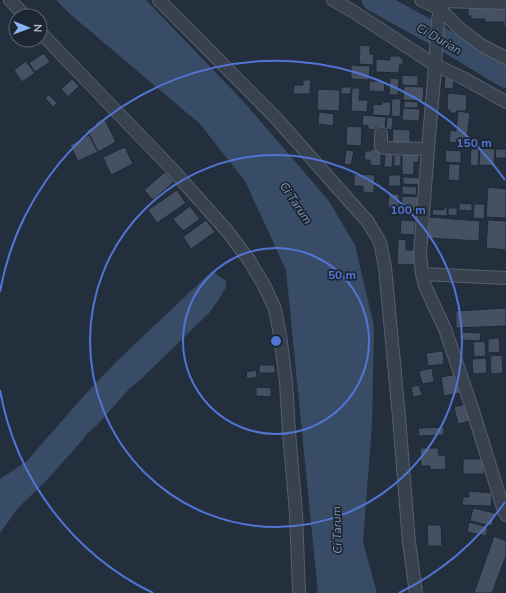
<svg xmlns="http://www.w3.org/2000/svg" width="506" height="593" viewBox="0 0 506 593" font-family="'Nunito Sans',sans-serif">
  <rect width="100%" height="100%" fill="#242f3e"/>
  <path fill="#394c67" d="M 56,0 L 146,0 L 243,101 L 329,201 L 355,245 L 374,326 L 372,424 L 363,542 L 377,593 L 318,593 L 286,270 L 245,181 L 200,124 L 70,14 Z
    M 212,271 L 226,281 L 226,287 L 219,299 L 209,313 L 139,381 L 129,389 L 97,425 L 87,434 L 79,444 L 46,481 L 18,508 L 0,533 L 0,479 L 26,462 L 82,398 L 115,363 Z"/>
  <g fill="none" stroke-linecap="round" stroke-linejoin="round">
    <path stroke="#394c67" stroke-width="22" d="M 373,0 L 431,32 L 506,77"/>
  </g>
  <path fill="#455162" stroke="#1f2835" d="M 468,5 L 506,5 L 506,27 L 504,27 L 504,22 L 485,22 L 485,19 L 471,19 L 471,16 L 468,16 Z
    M 360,45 L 370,46 L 370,54 L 374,55 L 373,65 L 359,64 Z
    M 44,53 L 50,62 L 35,72 L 29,63 Z
    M 390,56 L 400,56 L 400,58 L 403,58 L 403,65 L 400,64 L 399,73 L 376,72 L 376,59 L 390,60 Z
    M 26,61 L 35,73 L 22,82 L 14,70 Z
    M 351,65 L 370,66 L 369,80 L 351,79 Z
    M 402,75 L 418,76 L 418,86 L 402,85 Z
    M 445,77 L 454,78 L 453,89 L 444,88 Z
    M 390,78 L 399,79 L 398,95 L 389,95 Z
    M 72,79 L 79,86 L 68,97 L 61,89 Z
    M 303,80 L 311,80 L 310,94 L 293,94 L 294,85 L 303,85 Z
    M 369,81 L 385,81 L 384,92 L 369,91 Z
    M 404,86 L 424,87 L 423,101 L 403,100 Z
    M 341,87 L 351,87 L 351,94 L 341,94 Z
    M 352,88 L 360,88 L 359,100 L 368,100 L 367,112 L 351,111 Z
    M 318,89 L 340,90 L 339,111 L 317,110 Z
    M 448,93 L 467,95 L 466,111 L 457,111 L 456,113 L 450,113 L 450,110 L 447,110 Z
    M 49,95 L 57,103 L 53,107 L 45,98 Z
    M 392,99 L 401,99 L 400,117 L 391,116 Z
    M 404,101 L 418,102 L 418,108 L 404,108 Z
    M 382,102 L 391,102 L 390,116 L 373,115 L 373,104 L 382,105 Z
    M 403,108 L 420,109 L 419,121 L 402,120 Z
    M 458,111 L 470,113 L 466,144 L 449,142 L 450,130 L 456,131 Z
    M 319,112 L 334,114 L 333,126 L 318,124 Z
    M 363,115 L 386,117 L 385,128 L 376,127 L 376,130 L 368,129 L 368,126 L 362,125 Z
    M 387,117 L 393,118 L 392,130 L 386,129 Z
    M 104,118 L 116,142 L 98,152 L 87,130 L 96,125 L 95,123 Z
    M 347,126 L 362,127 L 361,146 L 346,145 Z
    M 393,129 L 410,130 L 410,147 L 392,146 Z
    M 89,135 L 98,152 L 78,161 L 70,145 Z
    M 125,147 L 133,164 L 111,175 L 103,157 Z
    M 480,148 L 495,149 L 494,166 L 479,165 Z
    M 371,149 L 381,149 L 381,166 L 370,165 L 370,160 L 364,160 L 365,151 L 371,151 Z
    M 471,149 L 479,149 L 478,166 L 470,165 Z
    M 496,149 L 506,149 L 506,158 L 495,158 Z
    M 346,150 L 354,151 L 351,165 L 344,164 Z
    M 446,150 L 461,151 L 461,163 L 445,162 Z
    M 402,151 L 415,151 L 415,155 L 419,155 L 419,162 L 414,162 L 414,175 L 402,174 Z
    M 385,153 L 393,153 L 392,167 L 384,167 Z
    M 394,155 L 401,155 L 401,166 L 394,166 Z
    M 449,164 L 460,164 L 459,181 L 448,180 Z
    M 165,172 L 174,182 L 153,200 L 144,190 Z
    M 354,174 L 375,175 L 374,193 L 363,192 L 363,186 L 354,186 Z
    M 389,175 L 401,175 L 400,186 L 388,186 Z
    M 403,177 L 423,178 L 423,185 L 403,184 Z
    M 402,186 L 417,187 L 416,195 L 402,194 Z
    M 488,187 L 506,189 L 506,218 L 486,217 Z
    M 177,190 L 186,203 L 157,223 L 148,210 Z
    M 389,194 L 399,194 L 399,208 L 388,208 Z
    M 402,196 L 420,197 L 419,211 L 401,210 Z
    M 459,203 L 472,204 L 472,211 L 459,210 Z
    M 474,204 L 485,204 L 484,219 L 473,218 Z
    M 190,206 L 200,219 L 183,231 L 173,219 Z
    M 444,207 L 447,207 L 447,216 L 432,215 L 433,209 L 444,210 Z
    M 448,208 L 457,208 L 457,216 L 448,215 Z
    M 429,217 L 480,221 L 479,241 L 428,238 Z
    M 206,220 L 215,232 L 191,249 L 183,237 Z
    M 401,220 L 415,221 L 415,235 L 400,234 Z
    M 488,220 L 506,221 L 506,250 L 486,248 Z
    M 398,239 L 406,240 L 406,250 L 416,250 L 415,265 L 397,264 Z
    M 506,308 L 506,326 L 456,328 L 456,311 Z
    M 462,332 L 481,333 L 480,341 L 462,340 Z
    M 499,338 L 500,352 L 488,353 L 488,339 Z
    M 485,341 L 486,356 L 474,357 L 473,342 Z
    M 443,351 L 444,364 L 428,366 L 426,353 Z
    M 502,355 L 503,373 L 491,374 L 490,356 Z
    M 486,358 L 487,373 L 473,374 L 472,359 Z
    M 259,365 L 275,365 L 275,373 L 259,373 Z
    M 432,368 L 434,382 L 422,384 L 419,371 Z
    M 256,370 L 257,377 L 247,379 L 246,372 Z
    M 457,374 L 460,393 L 444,396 L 441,377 Z
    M 419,385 L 422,395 L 413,397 L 411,387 Z
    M 256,387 L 271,388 L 271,397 L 256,396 Z
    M 466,404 L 470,421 L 458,424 L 454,407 Z
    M 444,427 L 444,435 L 419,436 L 418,428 Z
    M 420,448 L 438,448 L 439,456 L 445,455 L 446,469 L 430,470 L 430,466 L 421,466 Z
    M 463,459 L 484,459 L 484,474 L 463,474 Z
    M 469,491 L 492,493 L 491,506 L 462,505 L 463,497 L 469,497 Z
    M 473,508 L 495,513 L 492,526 L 470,521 Z
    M 469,522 L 488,527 L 486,536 L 467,532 Z
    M 427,525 L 441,525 L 442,546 L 428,546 Z
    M 494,536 L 506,541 L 506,556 L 492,593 L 474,593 Z"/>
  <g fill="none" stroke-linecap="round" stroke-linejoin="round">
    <g stroke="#565f6c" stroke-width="14">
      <path id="street" d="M 10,0 L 25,16
        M 159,0 L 274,116 L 368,222 L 380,242 L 385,267 L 399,417 L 409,542 L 416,593
        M 333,0 L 354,12 L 435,65 L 463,78 L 506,102
        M 421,0 L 440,9 L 459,28 L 481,45 L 506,58
        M 442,0 L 438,20 L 434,80 L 428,149 L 420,253 L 422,274 L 425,286 L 445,329 L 473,411 L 504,511 L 506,515
        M 442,1 L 506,3
        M 40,32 L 172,169 L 228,232 L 249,260 L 264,285 L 275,309 L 280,335 L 286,382 L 289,432 L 296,513 L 299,593
        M 381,133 L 381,146 L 384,148 L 428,149
        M 422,274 L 506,278"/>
    </g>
    <use href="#street" stroke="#38414e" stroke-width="12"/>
  </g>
  <g fill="none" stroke="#5274d3" stroke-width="2">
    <circle cx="276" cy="341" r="93"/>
    <circle cx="276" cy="341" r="186"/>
    <path d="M505 502A280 280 0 0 1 399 593M153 593A280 280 0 0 1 0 390M0 292A280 280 0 0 1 505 180"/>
  </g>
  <g text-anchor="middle" stroke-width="3.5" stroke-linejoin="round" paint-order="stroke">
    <g font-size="12" font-style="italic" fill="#7c92b1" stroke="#1d2633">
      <text transform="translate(439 39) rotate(30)" y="4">Ci Durian</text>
      <text transform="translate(296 203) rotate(56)" y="4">Ci Tarum</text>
      <text transform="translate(337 530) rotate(-92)" y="4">Ci Tarum</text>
    </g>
  </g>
  <circle cx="276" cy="341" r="6" fill="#5274d3" stroke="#1d2633" stroke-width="2"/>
  <g font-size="12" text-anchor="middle" font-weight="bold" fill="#5274d3" stroke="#1d2633" stroke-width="3.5" stroke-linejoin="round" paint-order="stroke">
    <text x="474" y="147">150 m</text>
    <text x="408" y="214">100 m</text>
    <text x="342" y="279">50 m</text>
  </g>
  <g transform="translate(28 28) rotate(91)"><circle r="19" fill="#1d2633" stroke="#59626f"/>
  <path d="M0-3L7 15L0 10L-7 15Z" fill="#8ab4f8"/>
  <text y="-6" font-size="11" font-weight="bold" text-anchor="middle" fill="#b4bcc9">N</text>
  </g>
</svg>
